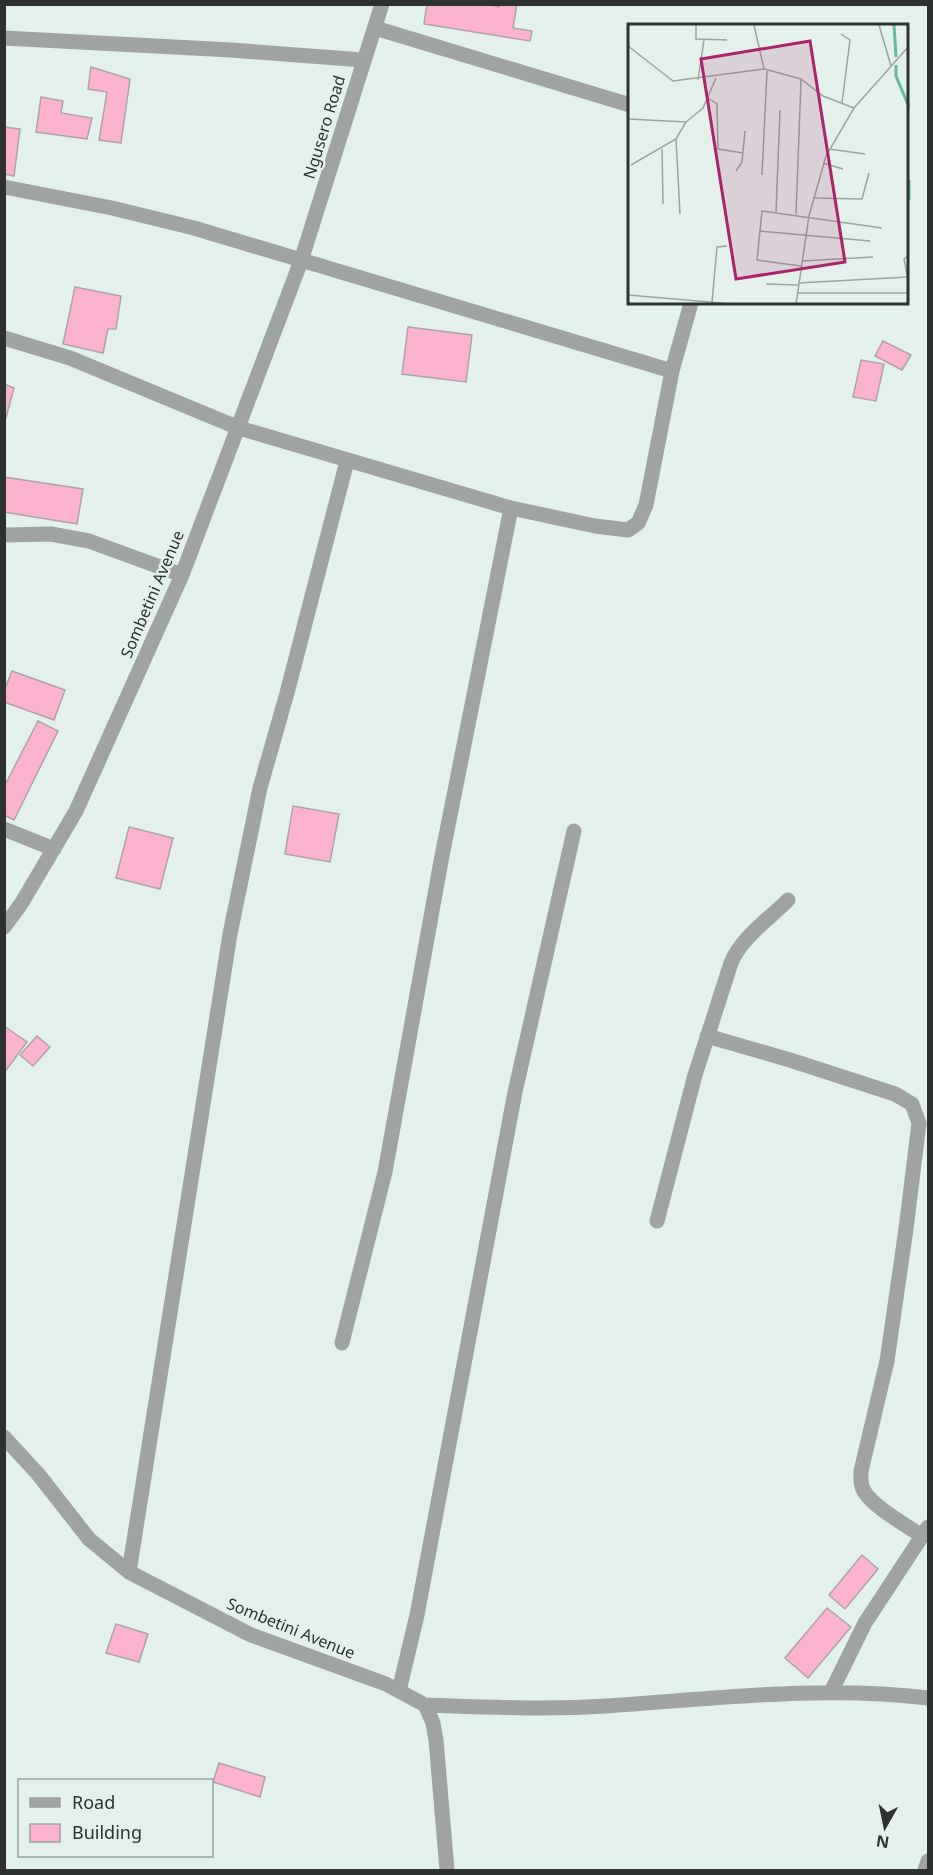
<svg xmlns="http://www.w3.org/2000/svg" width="933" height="1875" viewBox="0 0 933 1875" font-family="'Noto Sans',sans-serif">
  <rect width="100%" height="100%" fill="#e3f0eb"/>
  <path fill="#fbb2ce" stroke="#aea3a7" stroke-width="1.5" d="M 427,4 L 485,4 L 499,7 L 500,4 L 517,4 L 513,28 L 532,31 L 530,41 L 424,24 Z
    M 91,67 L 130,79 L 121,143 L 99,140 L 107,92 L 88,89 Z
    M 41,97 L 63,101 L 61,113 L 92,118 L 87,139 L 36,132 Z
    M 4,127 L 20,129 L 14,176 L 4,174 Z
    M 75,287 L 121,296 L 116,329 L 108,329 L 103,353 L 63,344 Z
    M 408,327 L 472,335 L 466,382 L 402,374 Z
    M 883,341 L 911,355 L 902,370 L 875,356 Z
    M 861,360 L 884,364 L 876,401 L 853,397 Z
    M 4,384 L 14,388 L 6,418 L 4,417 Z
    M 4,477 L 83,489 L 77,524 L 4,512 Z
    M 12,671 L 65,690 L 54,720 L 4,702 L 4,691 Z
    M 38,721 L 58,731 L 14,820 L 4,815 L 4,787 Z
    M 293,806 L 339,814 L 330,862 L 285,854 Z
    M 129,827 L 173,838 L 160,889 L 116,878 Z
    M 4,1026 L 27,1042 L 4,1073 Z
    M 37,1036 L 50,1047 L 33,1066 L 20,1055 Z
    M 862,1555 L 878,1569 L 845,1609 L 829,1595 Z
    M 827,1608 L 851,1627 L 808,1678 L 785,1658 Z
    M 116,1624 L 148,1634 L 139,1662 L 106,1653 Z
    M 219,1763 L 265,1777 L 260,1797 L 213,1782 Z"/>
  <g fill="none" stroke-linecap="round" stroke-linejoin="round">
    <path stroke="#9fa4a3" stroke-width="15" d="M 375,28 L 630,105
      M 4,38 L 231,50 L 363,60
      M 4,187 L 112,208 L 194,228 L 672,371
      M 4,338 L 70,358 L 239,428 L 511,508 L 595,526 L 628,530 L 638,523 L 646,505 L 672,371 L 691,303
      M 4,535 L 51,534 L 89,541 L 182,575
      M 4,829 L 54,849
      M 4,927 L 21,904 L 76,811 L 182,575 L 301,261 L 382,4
      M 707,1036 L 790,1060 L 895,1094 L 912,1104 L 919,1123 L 906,1229 L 887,1361 L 861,1471 C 861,1478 860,1485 864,1491 C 873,1507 906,1525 922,1536
      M 657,1221 L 695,1075 L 731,963 C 741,938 769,919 788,900
      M 342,1343 L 385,1172 L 441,861 L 511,508
      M 4,1437 L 38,1474 L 89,1539 L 129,1572 L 251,1635 L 386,1684 L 425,1705 L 433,1723 L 436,1740 L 447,1870
      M 129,1572 L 230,934 L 260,788 L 287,693 L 347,461
      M 399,1691 L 417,1615 L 515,1092 L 574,831
      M 831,1692 L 865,1623 L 928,1527
      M 425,1705 C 485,1707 546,1710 606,1706 C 713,1699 821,1685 928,1698
      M 925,1870 L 928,1861"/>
  </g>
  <g text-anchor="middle" stroke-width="5" stroke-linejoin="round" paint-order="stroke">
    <g font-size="16" fill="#2d3231" stroke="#e3f0eb">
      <text transform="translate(324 127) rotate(-73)" y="6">Ngusero Road</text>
      <text transform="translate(152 594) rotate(-67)" y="6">Sombetini Avenue</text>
      <text transform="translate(291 1628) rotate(22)" y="6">Sombetini Avenue</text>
    </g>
  </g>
  <g transform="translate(628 24)">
    <rect width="280" height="280" fill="#e3f0eb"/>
    <path fill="none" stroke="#63baa3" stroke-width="3" d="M 266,1 L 268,33M 268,41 L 268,52 L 281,83M 281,156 L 281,176"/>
    <path fill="none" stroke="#9aa4a1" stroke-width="1.5" d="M 68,1 L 68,15 L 99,16M 126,1 L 136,45 L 173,55 L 195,72 L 226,84M 251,1 L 263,42M 213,10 L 222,16 L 214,79M 0,22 L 45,57 L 136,45M 70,56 L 76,16M 80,74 L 89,80 L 90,125 L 115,129M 0,95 L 58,98 L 75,84 L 88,54M 48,115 L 52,190M 34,125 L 35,180M 201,125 L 237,130M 195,139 L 215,145M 3,141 L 48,115 L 58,98M 108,147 L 114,138 L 117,107M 134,151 L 139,47M 185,174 L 234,175 L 241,149M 148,188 L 152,86M 168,190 L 173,56M 131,207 L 242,217M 174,237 L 245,233M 173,242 L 129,236 L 134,187 L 254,204M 280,255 L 276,235 L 281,231M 170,259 L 280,253M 138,260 L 170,261M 169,269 L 281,269M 0,271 L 105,280M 84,278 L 89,223 L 99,222M 168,280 L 181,192 L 198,132 L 226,84 L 281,22"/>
    <path fill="#ab246a" fill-opacity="0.15" stroke="#ab246a" stroke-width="3" d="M 182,17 L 217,238 L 108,255 L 73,35 Z"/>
    <rect width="280" height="280" fill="none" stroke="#2d3231" stroke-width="3"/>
  </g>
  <rect width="933" height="1875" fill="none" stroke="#2d3231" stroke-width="12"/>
  <rect x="18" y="1779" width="195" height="78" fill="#e3f0eb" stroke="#9aa4a1" stroke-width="1.5"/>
  <rect x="30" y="1798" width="30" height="9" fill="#9fa4a3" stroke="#9aa4a1" stroke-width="1.5"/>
  <text x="72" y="1809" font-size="18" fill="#2d3231">Road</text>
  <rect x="30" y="1824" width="30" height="18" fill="#fbb2ce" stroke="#9aa4a1" stroke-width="1.5"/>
  <text x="72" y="1839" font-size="18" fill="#2d3231">Building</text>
  <g transform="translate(885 1827) rotate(189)" stroke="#e3f0eb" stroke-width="4.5" paint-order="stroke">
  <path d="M0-4.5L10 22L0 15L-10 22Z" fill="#2d3231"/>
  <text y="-9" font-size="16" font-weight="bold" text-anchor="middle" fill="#2d3231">N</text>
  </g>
</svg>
